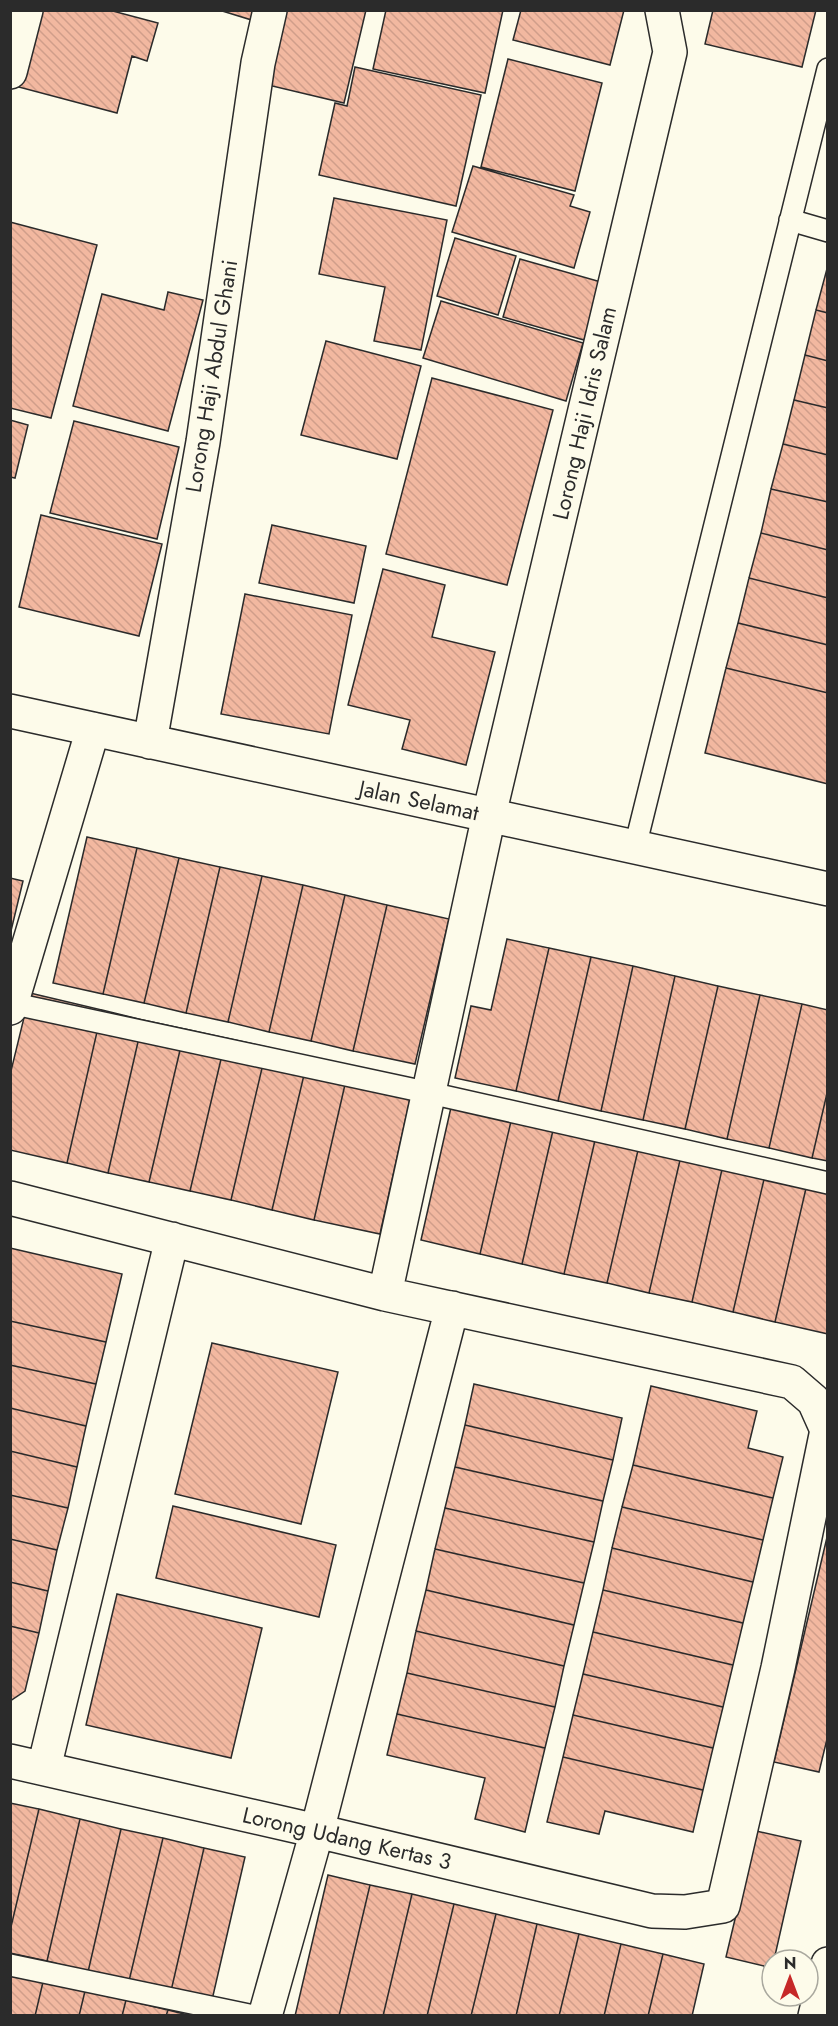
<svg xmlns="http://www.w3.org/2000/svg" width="838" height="2026" viewBox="0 0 838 2026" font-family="Jost,sans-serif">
  <defs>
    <pattern id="building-back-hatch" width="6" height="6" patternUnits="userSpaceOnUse" patternTransform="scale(1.5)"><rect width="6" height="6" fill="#f2b8a0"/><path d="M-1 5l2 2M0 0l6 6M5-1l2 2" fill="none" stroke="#d09e8a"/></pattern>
  </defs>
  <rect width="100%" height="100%" fill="#fdfbea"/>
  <path fill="url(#building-back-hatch)" stroke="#2b2b2b" stroke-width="1.5" d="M 34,10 L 109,10 L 158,23 L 147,61 L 132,56 L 117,113 L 15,86 Z
    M 219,10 L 261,10 L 258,22 Z
    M 285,10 L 366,10 L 344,103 L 268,85 Z
    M 386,10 L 503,10 L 485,93 L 373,69 Z
    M 521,10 L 624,10 L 610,65 L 513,40 Z
    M 713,10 L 816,10 L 802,67 L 705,44 Z
    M 508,59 L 602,83 L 575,191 L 481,167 Z
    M 355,67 L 481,95 L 456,206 L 319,175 L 335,103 L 347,106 Z
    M 473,166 L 574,195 L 570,206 L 590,212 L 574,268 L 452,232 Z
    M 334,198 L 447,220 L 421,350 L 374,341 L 385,287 L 319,274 Z
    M 10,222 L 97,245 L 51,418 L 10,408 Z
    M 455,238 L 516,256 L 498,315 L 437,296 Z
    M 520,259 L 601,282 L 584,340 L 503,317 Z
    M 828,265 L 828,313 L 816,310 Z
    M 168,292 L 203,300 L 168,431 L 73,406 L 102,294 L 164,310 Z
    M 441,301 L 583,343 L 566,401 L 423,358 Z
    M 816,310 L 828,313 L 828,361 L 805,355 Z
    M 326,341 L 421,366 L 397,459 L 301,435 Z
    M 805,355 L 828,361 L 828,408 L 794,400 Z
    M 432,378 L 553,410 L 507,585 L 386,554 Z
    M 794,400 L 828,408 L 828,455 L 783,444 Z
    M 10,420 L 28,425 L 15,478 L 10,477 Z
    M 74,421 L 179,447 L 157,539 L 50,513 Z
    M 783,444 L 828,455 L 828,502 L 771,489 Z
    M 771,489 L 828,502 L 828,550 L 761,533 Z
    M 41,515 L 162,544 L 139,636 L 19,607 Z
    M 272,525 L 366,546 L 354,603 L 259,583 Z
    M 761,533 L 828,550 L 828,598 L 749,578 Z
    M 383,569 L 445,585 L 432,637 L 495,652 L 466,765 L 402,749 L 410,720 L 348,705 Z
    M 749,578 L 828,598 L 828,645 L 738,623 Z
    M 245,594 L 352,615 L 329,734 L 221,714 Z
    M 738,623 L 828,645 L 828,693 L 726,668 Z
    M 726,668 L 828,693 L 828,784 L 705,753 Z
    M 87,837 L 137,848 L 103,994 L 53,983 Z
    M 137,848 L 179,858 L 144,1003 L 103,994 Z
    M 179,858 L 220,867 L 186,1013 L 144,1003 Z
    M 220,867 L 262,876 L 228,1022 L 186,1013 Z
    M 262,876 L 303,885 L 269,1032 L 228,1022 Z
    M 10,878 L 23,881 L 10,935 Z
    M 303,885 L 345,895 L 311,1041 L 269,1032 Z
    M 345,895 L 387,905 L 353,1051 L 311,1041 Z
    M 387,905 L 449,919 L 415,1064 L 353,1051 Z
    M 507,939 L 549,948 L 516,1091 L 455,1078 L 471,1006 L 491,1010 Z
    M 549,948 L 591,957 L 558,1101 L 516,1091 Z
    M 591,957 L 633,966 L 601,1111 L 558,1101 Z
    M 633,966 L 675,976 L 643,1120 L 601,1111 Z
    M 675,976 L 718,986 L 685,1129 L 643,1120 Z
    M 718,986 L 760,995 L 727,1139 L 685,1129 Z
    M 30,993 L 102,1010 L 67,1163 L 10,1150 L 10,1075 Z
    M 760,995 L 802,1004 L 769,1148 L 727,1139 Z
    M 802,1004 L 828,1010 L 828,1089 L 812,1158 L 769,1148 Z
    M 102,1010 L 143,1020 L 108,1173 L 67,1163 Z
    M 143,1020 L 185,1029 L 149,1182 L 108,1173 Z
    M 185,1029 L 226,1038 L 190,1191 L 149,1182 Z
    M 226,1038 L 267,1047 L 231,1200 L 190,1191 Z
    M 267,1047 L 308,1058 L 272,1210 L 231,1200 Z
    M 308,1058 L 349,1067 L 314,1220 L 272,1210 Z
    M 349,1067 L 414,1081 L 380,1234 L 314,1220 Z
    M 828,1089 L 828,1161 L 812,1158 Z
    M 452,1103 L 512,1117 L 480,1254 L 421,1240 Z
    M 512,1117 L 554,1126 L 522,1264 L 480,1254 Z
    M 554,1126 L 596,1136 L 564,1274 L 522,1264 Z
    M 596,1136 L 639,1146 L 607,1283 L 564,1274 Z
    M 639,1146 L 681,1156 L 649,1293 L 607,1283 Z
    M 681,1156 L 723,1165 L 692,1302 L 649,1293 Z
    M 723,1165 L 765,1175 L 733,1312 L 692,1302 Z
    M 765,1175 L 807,1184 L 775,1322 L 733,1312 Z
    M 807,1184 L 828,1189 L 828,1334 L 775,1322 Z
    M 10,1248 L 122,1274 L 106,1342 L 10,1321 Z
    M 10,1321 L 106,1342 L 96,1384 L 10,1365 Z
    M 212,1343 L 338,1372 L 301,1524 L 175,1494 Z
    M 10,1365 L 96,1384 L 86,1426 L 10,1408 Z
    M 474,1384 L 622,1418 L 613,1460 L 465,1425 Z
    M 651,1386 L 757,1411 L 748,1448 L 783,1457 L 773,1498 L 633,1465 Z
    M 10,1408 L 86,1426 L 77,1467 L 10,1451 Z
    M 465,1425 L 613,1460 L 603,1501 L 455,1467 Z
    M 10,1451 L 77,1467 L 68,1508 L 10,1495 Z
    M 633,1465 L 773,1498 L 763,1540 L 622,1507 Z
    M 455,1467 L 603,1501 L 594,1542 L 445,1508 Z
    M 10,1495 L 68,1508 L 57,1550 L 10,1539 Z
    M 173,1506 L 336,1545 L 319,1617 L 156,1578 Z
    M 622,1507 L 763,1540 L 753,1582 L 612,1548 Z
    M 445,1508 L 594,1542 L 584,1583 L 435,1549 Z
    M 828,1533 L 828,1735 L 819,1772 L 774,1762 Z
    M 10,1539 L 57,1550 L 48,1591 L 10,1582 Z
    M 612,1548 L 753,1582 L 743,1623 L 603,1590 Z
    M 435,1549 L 584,1583 L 574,1625 L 426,1590 Z
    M 10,1582 L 48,1591 L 39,1633 L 10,1626 Z
    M 426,1590 L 574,1625 L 564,1666 L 416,1631 Z
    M 603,1590 L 743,1623 L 733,1665 L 593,1632 Z
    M 117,1594 L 262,1628 L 231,1758 L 86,1725 Z
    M 10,1626 L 39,1633 L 25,1691 L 10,1701 Z
    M 416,1631 L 564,1666 L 555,1707 L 407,1673 Z
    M 593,1632 L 733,1665 L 723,1707 L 583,1674 Z
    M 407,1673 L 555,1707 L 545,1748 L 397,1714 Z
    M 583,1674 L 723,1707 L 713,1748 L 573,1715 Z
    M 397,1714 L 545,1748 L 525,1832 L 475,1819 L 485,1778 L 387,1755 Z
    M 573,1715 L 713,1748 L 703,1790 L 563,1757 Z
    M 563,1757 L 703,1790 L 693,1832 L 605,1811 L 599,1834 L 547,1822 Z
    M 10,1803 L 39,1809 L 10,1931 Z
    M 39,1809 L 80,1819 L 47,1961 L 10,1953 L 10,1931 Z
    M 80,1819 L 121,1829 L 88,1972 L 47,1961 Z
    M 121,1829 L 163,1838 L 129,1981 L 88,1972 Z
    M 756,1831 L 801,1841 L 774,1960 L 772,1960 L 772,1968 L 726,1957 Z
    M 163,1838 L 204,1848 L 171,1991 L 129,1981 Z
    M 204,1848 L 245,1857 L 212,2000 L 171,1991 Z
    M 328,1875 L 370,1885 L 339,2016 L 295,2016 Z
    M 370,1885 L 412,1894 L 383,2016 L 339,2016 Z
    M 412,1894 L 454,1904 L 427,2016 L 383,2016 Z
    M 454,1904 L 496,1914 L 471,2016 L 427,2016 Z
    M 496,1914 L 537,1924 L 516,2016 L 471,2016 Z
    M 537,1924 L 579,1934 L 559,2016 L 516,2016 Z
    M 579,1934 L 621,1944 L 604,2016 L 559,2016 Z
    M 621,1944 L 663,1954 L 648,2016 L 604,2016 Z
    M 663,1954 L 704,1964 L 692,2016 L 648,2016 Z
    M 10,1974 L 43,1982 L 35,2016 L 10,2016 Z
    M 43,1982 L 85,1991 L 79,2016 L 35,2016 Z
    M 85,1991 L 126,2000 L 122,2016 L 79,2016 Z
    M 126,2000 L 168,2010 L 166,2016 L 122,2016 Z
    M 168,2010 L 192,2016 L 166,2016 Z"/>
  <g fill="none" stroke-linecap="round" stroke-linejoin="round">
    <g stroke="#2b2b2b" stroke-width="24">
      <path id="service" d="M 790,220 L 828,231
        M 635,847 L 828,69
        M 10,1003 L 430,1093 L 828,1183
        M 10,1965 L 254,2016"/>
    </g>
    <g stroke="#2b2b2b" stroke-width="36">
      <path id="minor" d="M 10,72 L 26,10
        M 10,711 L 828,889
        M 150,742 L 203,442 L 258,63 L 270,10
        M 10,1008 L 93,729
        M 10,1198 L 385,1294 L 792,1382 L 814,1401 L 827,1430 L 778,1668 L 723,1906 L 685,1912 L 652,1911 L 317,1831 L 10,1761
        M 385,1294 L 489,815 L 670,52 L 662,10
        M 44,1768 L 172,1239
        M 265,2016 L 317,1831 L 452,1308"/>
    </g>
    <g stroke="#2b2b2b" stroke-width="36">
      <path id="primary" d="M 815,2016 L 828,1964"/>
    </g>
    <use href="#service" stroke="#fdfbea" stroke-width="21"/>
    <use href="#minor" stroke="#fdfbea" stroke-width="33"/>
    <use href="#primary" stroke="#fdfbea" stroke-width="33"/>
  </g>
  <g text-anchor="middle" stroke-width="4.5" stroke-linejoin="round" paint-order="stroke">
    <g font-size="22" fill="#2b2b2b" stroke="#fdfbea">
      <text transform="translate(211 376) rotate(-81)" y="8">Lorong Haji Abdul Ghani</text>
      <text transform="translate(584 413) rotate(-77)" y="8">Lorong Haji Idris Salam</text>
      <text transform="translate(419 800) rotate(12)" y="8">Jalan Selamat</text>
      <text transform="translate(347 1838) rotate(13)" y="8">Lorong Udang Kertas 3</text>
    </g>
  </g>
  <rect width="838" height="2026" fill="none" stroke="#2b2b2b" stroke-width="24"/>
  <g transform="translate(790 1978)"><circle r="28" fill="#fdfbea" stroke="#a9a89e" stroke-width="1.5"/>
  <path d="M0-4.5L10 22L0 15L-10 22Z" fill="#c62828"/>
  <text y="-9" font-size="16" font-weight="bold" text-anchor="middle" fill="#2b2b2b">N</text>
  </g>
</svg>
